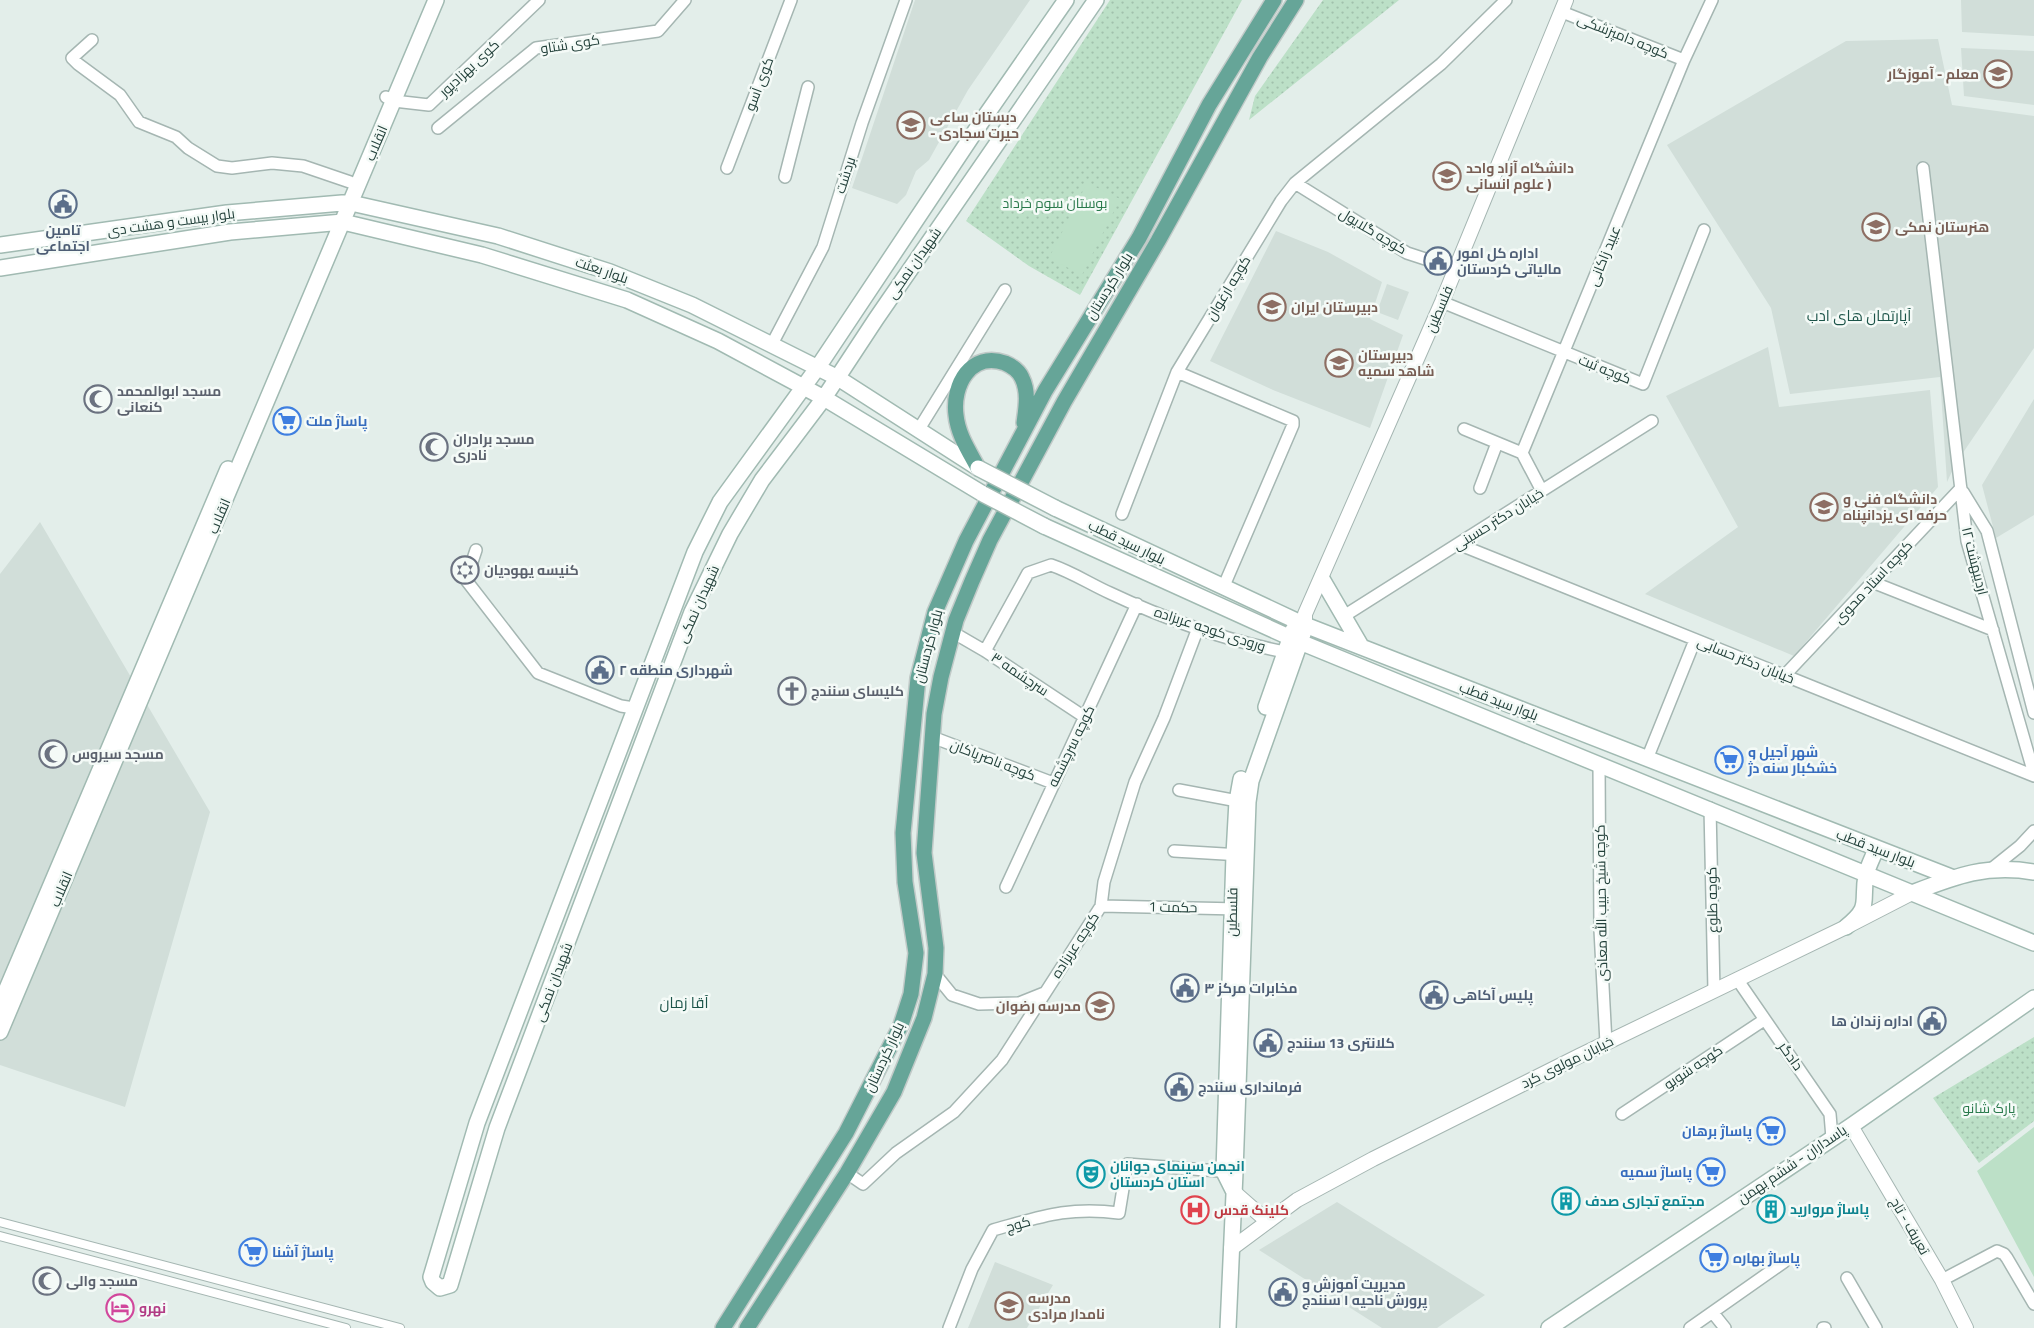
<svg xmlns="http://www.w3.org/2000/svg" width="2034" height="1328" viewBox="0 0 2034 1328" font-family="'Titillium Web',Cairo,sans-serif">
  <defs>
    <pattern id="park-dots" width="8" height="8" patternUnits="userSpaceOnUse" patternTransform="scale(1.25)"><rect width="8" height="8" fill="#bce0c7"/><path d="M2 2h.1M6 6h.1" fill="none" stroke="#a1c1ac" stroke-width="1.8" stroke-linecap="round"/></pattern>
  </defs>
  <rect width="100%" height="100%" fill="#e3eeea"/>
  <path fill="#d1ded9" d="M 915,0 L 1030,0 L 968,90 L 929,160 L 916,171 L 906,195 L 897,204 L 852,188 Z
    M 1961,0 L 2034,0 L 2034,36 L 1962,32 Z
    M 1938,39 L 1952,105 L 2034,116 L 2034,348 L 1956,463 L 1947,482 L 1940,377 L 1790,394 L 1771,308 L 1667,145 L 1846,41 Z
    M 1961,48 L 2034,51 L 2034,105 L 1964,96 Z
    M 1276,231 L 1328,252 L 1382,282 L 1370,319 L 1403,335 L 1370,428 L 1273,390 L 1210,361 Z
    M 1387,284 L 1409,292 L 1398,320 L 1377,312 Z
    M 1768,347 L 1779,407 L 1930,390 L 1938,487 L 1794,656 L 1645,594 L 1738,527 L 1666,396 Z
    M 2034,399 L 2034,515 L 1996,538 L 1982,485 Z
    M 40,522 L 210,812 L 125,1107 L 0,1065 L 0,574 Z
    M 1337,1202 L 1485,1295 L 1437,1328 L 1382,1328 L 1259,1250 Z
    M 995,1262 L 1053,1285 L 1027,1328 L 968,1328 Z"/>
  <path fill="url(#park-dots)" d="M 1110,0 L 1242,0 L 1080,295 L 1029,266 L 966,221 Z
    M 1323,0 L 1399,0 L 1249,120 L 1255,96 Z
    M 2034,1037 L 2034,1121 L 1979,1163 L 1933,1098 Z"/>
  <path fill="#bce0c7" d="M 1087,183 L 1120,199 L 1082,275 L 1049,258 Z
    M 2034,1127 L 2034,1277 L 1977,1171 Z"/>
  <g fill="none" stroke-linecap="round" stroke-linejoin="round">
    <g stroke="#a5b6b2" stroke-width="10">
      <path id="pedestrian" d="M 0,1222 L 400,1328
        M 0,1236 L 346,1328"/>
    </g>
    <g stroke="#a5b6b2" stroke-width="14">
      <path id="minor" d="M 1562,12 L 1684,60
        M 92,40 L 72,58 L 78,64 L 120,95 L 139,122 L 176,137 L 188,148 L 217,166 L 232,168 L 272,163 L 303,166 L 350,182
        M 386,97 L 394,101 L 429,105 L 539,0
        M 438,128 L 536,48 L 658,31 L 685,0
        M 727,168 L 791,0
        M 1923,168 L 1967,541 L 2034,774
        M 785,177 L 808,87
        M 1295,183 L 1407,253 L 1456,269
        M 1442,302 L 1643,384 L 1704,230
        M 772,344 L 823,247 L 862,123 L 906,0
        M 919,429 L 1005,290
        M 1464,429 L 1522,453
        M 1522,453 L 1684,60 L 1712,0
        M 1522,453 L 1542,491
        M 1480,488 L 1497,443
        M 1963,492 L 1987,531 L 2034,713
        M 1122,514 L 1177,372
        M 1458,544 L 2034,776
        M 476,550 L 466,580 L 538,673 L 621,706 L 634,708
        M 1872,582 L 1993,630
        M 1223,588 L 1293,425 L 1293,421 L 1177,372 L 1281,201 L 1295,183 L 1441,64 L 1506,0
        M 1344,616 L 1652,421
        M 954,633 L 985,651 L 1086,718
        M 985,651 L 1028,573 L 1051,565 C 1072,572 1090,584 1110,593 C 1165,619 1225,640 1285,652
        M 1784,676 L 1961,488
        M 932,737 L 1053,783
        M 1647,759 L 1695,640
        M 1599,763 L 1600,930 L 1606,1043
        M 1179,790 L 1243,802
        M 1710,808 L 1714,991
        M 1174,851 L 1241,855
        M 1990,870 L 2020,846 L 2034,831
        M 1006,887 L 1137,604
        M 1101,906 L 1239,909
        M 935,974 L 952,995 L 979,1004 L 1019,1003 L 1044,993
        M 1737,979 L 1830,1114 L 1832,1138
        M 1622,1114 L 1764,1020
        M 847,1173 L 863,1184 L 896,1153 L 954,1112 L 1002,1060 L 1101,906 L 1104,882 L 1135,782 L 1164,718 L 1198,628
        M 1847,1278 L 1876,1328
        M 1942,1280 L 1997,1251 L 2004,1254 L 2007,1258 L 2034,1304
        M 1713,1313 L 1725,1328
        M 949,1328 L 972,1269 L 993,1230 C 1040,1217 1069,1206 1119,1213 L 1127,1164 L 1232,1172
        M 1690,1328 L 1784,1262
        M 1823,1328 L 1825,1328"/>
    </g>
    <g stroke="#a5b6b2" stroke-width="16">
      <path id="tertiary" d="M 1305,625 L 1305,614 L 1442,302 L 1566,0
        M 1851,1126 L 1942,1280 L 1966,1328
        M 1234,1192 L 1267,1221
        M 1231,1249 L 1297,1200 L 1373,1159 L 1579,1056 L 1846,927 L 1912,893"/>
    </g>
    <g stroke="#a1bab2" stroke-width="18">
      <path id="secondary" d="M 1066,0 L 984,118 L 818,367 L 720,502 L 695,552 L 477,1123 L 431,1277 L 433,1282 L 440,1288 L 450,1285 L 497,1128 L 692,612 L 730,534 L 762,480 L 824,398 L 876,319 L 1096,0
        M 0,245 L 227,213 L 342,203 L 351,203 L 498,236 L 610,272 L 692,305 L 838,378 L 978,468
        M 0,268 L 230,232 L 343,222 L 482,255 L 627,300 L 718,341 L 824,398 L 983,494
        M 1055,508 L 1305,625 L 1951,877
        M 1044,526 L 1300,642 L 1912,893
        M 1322,579 L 1361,646
        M 1266,707 L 1293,630
        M 2034,872 C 1986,864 1956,876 1912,893 L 2034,943
        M 1846,927 C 1872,906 1861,903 1866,875 C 1868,866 1873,857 1876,849
        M 0,1005 L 228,469
        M 0,1032 L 436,0
        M 1233,1190 L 1224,1172 L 1234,855 L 1237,801 L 1241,779
        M 1228,1328 L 1235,1172 L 1248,802 L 1251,781 L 1303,634
        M 1549,1328 L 1851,1126 L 2034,998"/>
    </g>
    <g stroke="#c1cac8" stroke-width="18">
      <path id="primary" d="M 978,468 C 969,451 958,435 956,415 C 952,385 971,351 1005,363 C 1012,366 1019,371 1022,378 C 1029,392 1026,408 1024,423
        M 723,1328 L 846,1133 L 901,1025 L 911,994 L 916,953 L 905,882 L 903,833 L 918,678 L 935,612 L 966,541 L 1045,391 L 1139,238 L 1209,105 L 1274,0
        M 747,1328 L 847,1173 L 894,1092 L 924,1018 L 935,974 L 936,948 L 924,853 L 934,714 L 941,677 L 956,620 L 972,581 L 990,540 L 1064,402 L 1158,241 L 1260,57 L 1296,0"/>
    </g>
    <use href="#pedestrian" stroke="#fff" stroke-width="8"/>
    <use href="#minor" stroke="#fff" stroke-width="11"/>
    <use href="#tertiary" stroke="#fff" stroke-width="14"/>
    <use href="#secondary" stroke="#fff" stroke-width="15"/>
    <use href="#primary" stroke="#66a598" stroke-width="15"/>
    <g stroke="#a1bab2" stroke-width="18" stroke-linecap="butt">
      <path id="secondary-bridge" d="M 978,468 L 1055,508
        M 983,494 L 1044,526"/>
    </g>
    <use href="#secondary-bridge" stroke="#fff" stroke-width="15"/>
  </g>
  <defs>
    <g id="school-ring" transform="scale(1.4375)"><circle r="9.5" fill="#f4faf7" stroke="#8d6e63" stroke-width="1.5"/><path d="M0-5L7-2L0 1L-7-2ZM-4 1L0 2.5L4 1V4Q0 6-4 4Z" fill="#8d6e63"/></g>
    <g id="university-ring" transform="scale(1.4375)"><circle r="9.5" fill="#f4faf7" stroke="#8d6e63" stroke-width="1.5"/><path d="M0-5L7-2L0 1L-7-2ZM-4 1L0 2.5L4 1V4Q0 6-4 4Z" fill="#8d6e63"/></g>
    <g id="civic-ring" transform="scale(1.4375)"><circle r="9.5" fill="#f4faf7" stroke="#5c6f8a" stroke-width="1.5"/><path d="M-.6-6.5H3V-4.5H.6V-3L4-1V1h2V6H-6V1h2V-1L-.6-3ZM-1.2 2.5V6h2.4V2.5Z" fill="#5c6f8a"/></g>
    <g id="mosque-ring" transform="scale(1.4375)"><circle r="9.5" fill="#f4faf7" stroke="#6b7280" stroke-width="1.5"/><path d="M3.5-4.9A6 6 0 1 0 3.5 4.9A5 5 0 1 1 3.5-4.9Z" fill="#6b7280"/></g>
    <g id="supermarket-ring" transform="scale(1.4375)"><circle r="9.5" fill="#f4faf7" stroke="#3f7fe0" stroke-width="1.5"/><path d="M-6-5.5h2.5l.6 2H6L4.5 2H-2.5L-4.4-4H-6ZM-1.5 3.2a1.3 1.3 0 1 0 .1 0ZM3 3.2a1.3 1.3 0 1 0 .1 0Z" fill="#3f7fe0"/></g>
    <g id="synagogue-ring" transform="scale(1.4375)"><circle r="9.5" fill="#f4faf7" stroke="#6b7280" stroke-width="1.5"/><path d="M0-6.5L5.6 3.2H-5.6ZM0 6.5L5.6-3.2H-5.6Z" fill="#6b7280"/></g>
    <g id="church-ring" transform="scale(1.4375)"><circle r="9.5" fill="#f4faf7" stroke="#6b7280" stroke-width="1.5"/><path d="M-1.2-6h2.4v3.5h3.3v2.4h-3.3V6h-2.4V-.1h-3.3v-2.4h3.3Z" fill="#6b7280"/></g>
    <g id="theatre-ring" transform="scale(1.4375)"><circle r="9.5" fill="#f4faf7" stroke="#0f9aa8" stroke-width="1.5"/><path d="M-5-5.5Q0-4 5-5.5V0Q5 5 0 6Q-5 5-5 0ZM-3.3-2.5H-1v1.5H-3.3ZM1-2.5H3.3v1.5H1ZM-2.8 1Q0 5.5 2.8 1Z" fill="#0f9aa8"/></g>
    <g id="building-ring" transform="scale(1.4375)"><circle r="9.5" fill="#f4faf7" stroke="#0f9aa8" stroke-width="1.5"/><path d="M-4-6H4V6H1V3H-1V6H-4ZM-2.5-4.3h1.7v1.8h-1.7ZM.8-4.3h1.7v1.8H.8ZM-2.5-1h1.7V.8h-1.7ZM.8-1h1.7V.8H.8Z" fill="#0f9aa8"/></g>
    <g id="hospital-ring" transform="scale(1.4375)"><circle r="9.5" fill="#f4faf7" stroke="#e0444e" stroke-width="1.5"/><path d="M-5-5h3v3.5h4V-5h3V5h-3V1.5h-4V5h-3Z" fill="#e0444e"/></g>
    <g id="hotel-ring" transform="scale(1.4375)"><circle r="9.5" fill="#f4faf7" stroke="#d1479c" stroke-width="1.5"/><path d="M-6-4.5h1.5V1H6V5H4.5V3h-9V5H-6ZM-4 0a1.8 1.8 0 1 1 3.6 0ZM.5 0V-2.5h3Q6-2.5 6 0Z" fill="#d1479c"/></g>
  </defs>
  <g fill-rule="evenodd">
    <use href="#school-ring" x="1998" y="74"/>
    <use href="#school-ring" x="911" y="125"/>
    <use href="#university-ring" x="1447" y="176"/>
    <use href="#civic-ring" x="63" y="204"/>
    <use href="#school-ring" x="1876" y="227"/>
    <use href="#civic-ring" x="1438" y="261"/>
    <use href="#school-ring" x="1272" y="307"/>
    <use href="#school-ring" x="1339" y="363"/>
    <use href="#mosque-ring" x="98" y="399"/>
    <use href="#supermarket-ring" x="287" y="421"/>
    <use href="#mosque-ring" x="434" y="447"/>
    <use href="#university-ring" x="1824" y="507"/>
    <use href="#synagogue-ring" x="465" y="570"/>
    <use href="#civic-ring" x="600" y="670"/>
    <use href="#church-ring" x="792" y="691"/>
    <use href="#mosque-ring" x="53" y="754"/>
    <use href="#supermarket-ring" x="1729" y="760"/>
    <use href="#civic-ring" x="1185" y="988"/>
    <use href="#civic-ring" x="1434" y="995"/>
    <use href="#school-ring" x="1100" y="1006"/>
    <use href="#civic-ring" x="1932" y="1021"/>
    <use href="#civic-ring" x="1268" y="1043"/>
    <use href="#civic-ring" x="1179" y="1087"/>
    <use href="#supermarket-ring" x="1771" y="1131"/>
    <use href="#supermarket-ring" x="1711" y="1172"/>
    <use href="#theatre-ring" x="1091" y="1174"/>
    <use href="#building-ring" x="1566" y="1201"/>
    <use href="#building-ring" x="1771" y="1209"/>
    <use href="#hospital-ring" x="1195" y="1210"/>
    <use href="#supermarket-ring" x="253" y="1252"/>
    <use href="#supermarket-ring" x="1714" y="1258"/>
    <use href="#mosque-ring" x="47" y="1281"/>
    <use href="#civic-ring" x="1283" y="1292"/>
    <use href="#school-ring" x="1009" y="1306"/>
    <use href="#hotel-ring" x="120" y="1308"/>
  </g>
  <g text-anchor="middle" stroke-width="5" stroke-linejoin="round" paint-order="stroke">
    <g font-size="14" fill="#22403a" stroke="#f4faf7">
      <text transform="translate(1623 36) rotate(22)" y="5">کوچه دامپزشکی</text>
      <text transform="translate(570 44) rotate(-9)" y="5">کوی شتاو</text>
      <text transform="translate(469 68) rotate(-43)" y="5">کوی بهزادپور</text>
      <text transform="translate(759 84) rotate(-69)" y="5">کوی آسو</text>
      <text transform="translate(376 143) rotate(-67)" y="5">انقلاب</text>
      <text transform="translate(845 175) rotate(-72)" y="5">بردشت</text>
      <text transform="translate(171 222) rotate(-8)" y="5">بلوار بیست و هشت دی</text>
      <text transform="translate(1373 231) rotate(31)" y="5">کوچه گلایول</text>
      <text transform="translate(1604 256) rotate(-68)" y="5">عبید زاکانی</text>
      <text transform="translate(914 263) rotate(-55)" y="5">شهیدان نمکی</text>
      <text transform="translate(602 270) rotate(19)" y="5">بلوار بعثت</text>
      <text transform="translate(1109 286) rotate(-58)" y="5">بلوار کردستان</text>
      <text transform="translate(1228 288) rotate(-59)" y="5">کوچه ارغوان</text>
      <text transform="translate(1439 309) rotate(-67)" y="5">فلسطین</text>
      <text transform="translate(1605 369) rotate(22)" y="5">کوچه ثبت</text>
      <text transform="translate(219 516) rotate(-67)" y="5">انقلاب</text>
      <text transform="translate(1498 519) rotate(-32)" y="5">خیابان دکتر حسینی</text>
      <text transform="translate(1127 542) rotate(26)" y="5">بلوار سید قطب</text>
      <text transform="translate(1975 561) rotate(76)" y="5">۱۲ اردیبهشت</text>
      <text transform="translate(1873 582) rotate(-47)" y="5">کوچه استاد محوی</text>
      <text transform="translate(698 604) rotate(-66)" y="5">شهیدان نمکی</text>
      <text transform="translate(1210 629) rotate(18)" y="5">ورودی کوچه عربزاده</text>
      <text transform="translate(928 646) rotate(-75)" y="5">بلوار کردستان</text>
      <text transform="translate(1746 660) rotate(22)" y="5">خیابان دکتر حسابی</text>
      <text transform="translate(1020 674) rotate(34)" y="5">سرچشمه ۳</text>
      <text transform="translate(1499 701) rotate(21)" y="5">بلوار سید قطب</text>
      <text transform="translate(1071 746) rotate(-64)" y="5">کوچه سرچشمه</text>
      <text transform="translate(993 760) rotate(21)" y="5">کوچه ناصرپاکان</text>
      <text transform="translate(1876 848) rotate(21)" y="5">بلوار سید قطب</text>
      <text transform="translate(61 889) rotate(-67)" y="5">انقلاب</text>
      <text transform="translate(1712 900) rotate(-91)" y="5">کوچه طلوع</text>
      <text transform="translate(1601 903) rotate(-91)" y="5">کوچه شیخ حبیب الله معاذی</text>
      <text transform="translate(1173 907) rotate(1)" y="5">حکمت 1</text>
      <text transform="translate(1232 912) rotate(-89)" y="5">فلسطین</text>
      <text transform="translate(1075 945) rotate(-57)" y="5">کوچه عربزاده</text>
      <text transform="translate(553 982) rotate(-69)" y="5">شهیدان نمکی</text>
      <text transform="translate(1791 1056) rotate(55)" y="5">دادگر</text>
      <text transform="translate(884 1057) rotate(-65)" y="5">بلوار کردستان</text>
      <text transform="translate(1567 1062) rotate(-26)" y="5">خیابان مولوی کرد</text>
      <text transform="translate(1693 1067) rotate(-34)" y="5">کوچه شوبو</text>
      <text transform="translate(1792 1164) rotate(-34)" y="5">پاسداران - ششم بهمن</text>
      <text transform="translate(1018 1224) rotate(-16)" y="5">کوچ</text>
      <text transform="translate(1910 1226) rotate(60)" y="5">تعریف - تاج</text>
    </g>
    <g font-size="14" font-weight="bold" fill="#785e54" stroke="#f4faf7" text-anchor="start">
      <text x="1979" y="79" text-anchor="end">معلم - آموزگار</text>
      <text x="930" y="122">دبستان ساعی<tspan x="930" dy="16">- حیرت سجادی</tspan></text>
      <text x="1466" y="173">دانشگاه آزاد واحد<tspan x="1466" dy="16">علوم انسانی )</tspan></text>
      <text x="1895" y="232">هنرستان نمکی</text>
      <text x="1291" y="312">دبیرستان ایران</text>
      <text x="1358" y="360">دبیرستان<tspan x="1358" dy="16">شاهد سمیه</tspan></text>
      <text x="1843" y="504">دانشگاه فنی و<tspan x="1843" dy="16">حرفه ای یزدانپناه</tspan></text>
      <text x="1081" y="1011" text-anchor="end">مدرسه رضوان</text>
      <text x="1028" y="1303">مدرسه<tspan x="1028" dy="16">نامدار مرادی</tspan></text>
    </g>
    <g font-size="14" fill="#2a7a4c" stroke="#f4faf7">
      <text x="1055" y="208">بوستان سوم خرداد</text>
      <text x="1989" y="1113">پارک شانو</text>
    </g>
    <g font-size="14" font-weight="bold" fill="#4e5e75" stroke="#f4faf7" text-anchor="start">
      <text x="63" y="235" text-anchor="middle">تامین<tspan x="63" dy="16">اجتماعی</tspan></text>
      <text x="1457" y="258">اداره کل امور<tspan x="1457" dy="16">مالیاتی کردستان</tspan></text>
      <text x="619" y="675">شهرداری منطقه ۲</text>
      <text x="1204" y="993">مخابرات مرکز ۳</text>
      <text x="1453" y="1000">پلیس آکاهی</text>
      <text x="1913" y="1026" text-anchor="end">اداره زندان ها</text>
      <text x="1287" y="1048">کلانتری 13 سنندج</text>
      <text x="1198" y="1092">فرمانداری سنندج</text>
      <text x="1302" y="1289">مدیریت آموزش و<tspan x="1302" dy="16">پرورش ناحیه ۱ سنندج</tspan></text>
    </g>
    <g font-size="14" font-weight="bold" fill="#5b616d" stroke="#f4faf7" text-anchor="start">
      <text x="117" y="396">مسجد ابوالمحمد<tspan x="117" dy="16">کنعانی</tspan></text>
      <text x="453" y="444">مسجد برادران<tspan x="453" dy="16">نادری</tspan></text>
      <text x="484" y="575">کنیسه یهودیان</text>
      <text x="811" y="696">کلیسای سنندج</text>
      <text x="72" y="759">مسجد سیروس</text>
      <text x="66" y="1286">مسجد والی</text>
    </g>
    <g font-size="14" font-weight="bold" fill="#366cbe" stroke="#f4faf7" text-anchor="start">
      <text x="306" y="426">پاساژ ملت</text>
      <text x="1748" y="757">شهر آجیل و<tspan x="1748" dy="16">خشکبار سنه دژ</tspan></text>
      <text x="1752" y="1136" text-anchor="end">پاساژ برهان</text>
      <text x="1692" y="1177" text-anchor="end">پاساژ سمیه</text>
      <text x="272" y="1257">پاساژ آشنا</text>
      <text x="1733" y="1263">پاساژ بهاره</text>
    </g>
    <g font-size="14" font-weight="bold" fill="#0d838f" stroke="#f4faf7" text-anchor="start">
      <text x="1110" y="1171">انجمن سینمای جوانان<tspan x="1110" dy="16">استان کردستان</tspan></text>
      <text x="1585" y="1206">مجتمع تجاری صدف</text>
      <text x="1790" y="1214">پاساژ مروارید</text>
    </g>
    <g font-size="14" font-weight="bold" fill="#be3a42" stroke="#f4faf7" text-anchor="start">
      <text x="1214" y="1215">کلینک قدس</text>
    </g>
    <g font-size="14" font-weight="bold" fill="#b23c85" stroke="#f4faf7" text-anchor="start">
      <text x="139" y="1313">نهرو</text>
    </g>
    <g font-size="15" fill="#1c5449" stroke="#f4faf7">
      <text x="1859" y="321">آپارتمان های ادب</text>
      <text x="684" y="1008">آقا زمان</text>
    </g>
  </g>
</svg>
